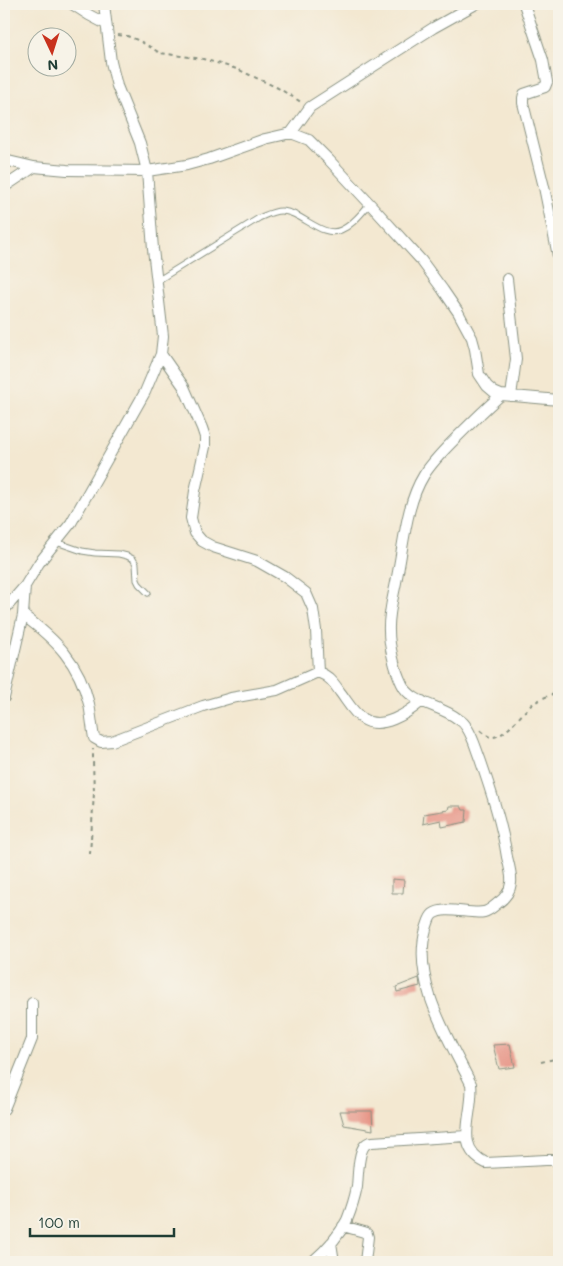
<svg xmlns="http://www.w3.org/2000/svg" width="563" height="1266" viewBox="0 0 563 1266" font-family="Mali,sans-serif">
  <rect width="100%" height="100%" fill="#f7f3e8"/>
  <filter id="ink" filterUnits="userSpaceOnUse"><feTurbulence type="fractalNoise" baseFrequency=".02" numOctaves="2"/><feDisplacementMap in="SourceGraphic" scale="10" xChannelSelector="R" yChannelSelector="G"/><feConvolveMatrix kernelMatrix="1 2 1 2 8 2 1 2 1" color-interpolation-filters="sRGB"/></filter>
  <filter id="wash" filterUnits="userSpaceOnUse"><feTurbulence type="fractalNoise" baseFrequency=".0096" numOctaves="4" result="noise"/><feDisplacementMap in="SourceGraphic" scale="20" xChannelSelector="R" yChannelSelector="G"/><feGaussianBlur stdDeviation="1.12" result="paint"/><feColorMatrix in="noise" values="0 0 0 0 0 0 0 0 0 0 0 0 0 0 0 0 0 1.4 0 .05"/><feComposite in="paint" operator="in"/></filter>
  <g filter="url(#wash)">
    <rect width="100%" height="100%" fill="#f3e8d1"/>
    <g id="blocks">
      <path fill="#e79688" d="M 449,806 L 461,806 L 463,810 L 467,810 L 466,822 L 442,827 L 441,820 L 423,824 L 424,814 L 448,810 Z
        M 392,879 L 404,880 L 403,893 L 392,893 Z
        M 419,978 L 420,986 L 397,992 L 396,987 Z
        M 510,1044 L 515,1067 L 499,1069 L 493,1045 Z
        M 340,1111 L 372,1111 L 373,1130 L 344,1125 Z"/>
    </g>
  </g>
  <g filter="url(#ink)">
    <use href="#blocks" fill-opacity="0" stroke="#899282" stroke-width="1"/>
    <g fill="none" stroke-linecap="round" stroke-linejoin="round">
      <g stroke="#899282" stroke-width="7">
        <path id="lane" d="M 157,281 L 259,218 C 266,215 273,211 281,211 C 301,211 322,239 341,230 C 353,225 361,213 370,204
          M 56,542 L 82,551 L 95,553 L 119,554 L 127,556 L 133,559 L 136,564 L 137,580 L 139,584 L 148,593"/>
      </g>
      <g stroke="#899282" stroke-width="12">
        <path id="street" d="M 72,4 L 89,15 L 106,24
          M 524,4 L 543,60 L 547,82 L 545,87 L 524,94 L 523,98 L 523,103 L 544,187 L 559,261
          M 291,133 L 310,107 L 433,28 L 476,4
          M 4,160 L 34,167 L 67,170 L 147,171 L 187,165 L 209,159 L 265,139 L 291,133 L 309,140 L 329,160 L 370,204 L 421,260 L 443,290 L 458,312 L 472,338 L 475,349 L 479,374 L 487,386 L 494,392 L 501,395 L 559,400
          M 4,187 L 34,167
          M 507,279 L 516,359 L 511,396
          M 161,354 L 184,387 L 202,428 L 205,437 L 205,447 L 195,491 L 191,518 L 195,533 L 202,541 L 213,547 L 257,561 L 285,577 L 306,593 L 313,609 L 316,630 L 318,672
          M 501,395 C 485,409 470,424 455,439 C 444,450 432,462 424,475 C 406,504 404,543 397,577 C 394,595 388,612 389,631 C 389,646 395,670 402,684 C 411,704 441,705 458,719 C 462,721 465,724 467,728 C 473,737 476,749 480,759 C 491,791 502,824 507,857 C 509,865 512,875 511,883 C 510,892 505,898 498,903 C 493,907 489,911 484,912 C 470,915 445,905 433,914 C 429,917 428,924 426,929 C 411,981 449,1039 471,1084 C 475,1113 452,1147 486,1163 L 546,1160 L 559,1160
          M 4,610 L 25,586 L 39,563 L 71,523 L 145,392 L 161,354 L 163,336 L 153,249 L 147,171 L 140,143 L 117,86 L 111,62 L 104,4
          M 23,615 C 56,640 79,662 89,704 C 91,715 92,727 94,738 L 101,742 L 112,741 L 203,706 L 231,698 L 277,690 L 318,672 C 329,676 334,683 340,692 C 347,701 353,713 363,719 C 381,731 408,713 422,701
          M 4,698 L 23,615 L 25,586
          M 4,1109 L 32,1039 L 32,1003
          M 343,1226 L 364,1232 L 367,1234 L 368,1237 L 365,1262
          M 331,1243 L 334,1262
          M 312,1262 C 325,1251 339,1236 347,1220 C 351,1210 355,1197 357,1187 C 358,1177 358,1152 365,1145 C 367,1143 370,1142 372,1142 L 466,1136"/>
      </g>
      <path stroke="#899282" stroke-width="2" stroke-dasharray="4 4" stroke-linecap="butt" d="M 118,35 L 127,36 L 140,41 L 160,53 L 203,59 L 237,69 L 278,88 L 301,102
        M 480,730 C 484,733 487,736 490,737 C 506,739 522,711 534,703 C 542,698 551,695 559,691
        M 90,854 L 94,793 L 93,761 L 93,749
        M 541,1062 L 559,1058"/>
      <use href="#lane" stroke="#fff" stroke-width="5"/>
      <use href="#street" stroke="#fff" stroke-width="10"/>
    </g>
  </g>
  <rect width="563" height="1266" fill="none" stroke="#f7f3e8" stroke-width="20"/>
  <g transform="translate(52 52) rotate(176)"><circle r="24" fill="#f7f3e8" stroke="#a1aaa0"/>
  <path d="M0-4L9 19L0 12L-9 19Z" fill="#c8321e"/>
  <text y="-8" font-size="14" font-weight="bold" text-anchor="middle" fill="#1f3d34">N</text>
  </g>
  <path d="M30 1228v8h144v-8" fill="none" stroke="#1f3d34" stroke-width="2.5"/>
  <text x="38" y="1228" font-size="15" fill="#1f3d34" stroke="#f7f3e8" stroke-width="4" paint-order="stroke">100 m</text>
</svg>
